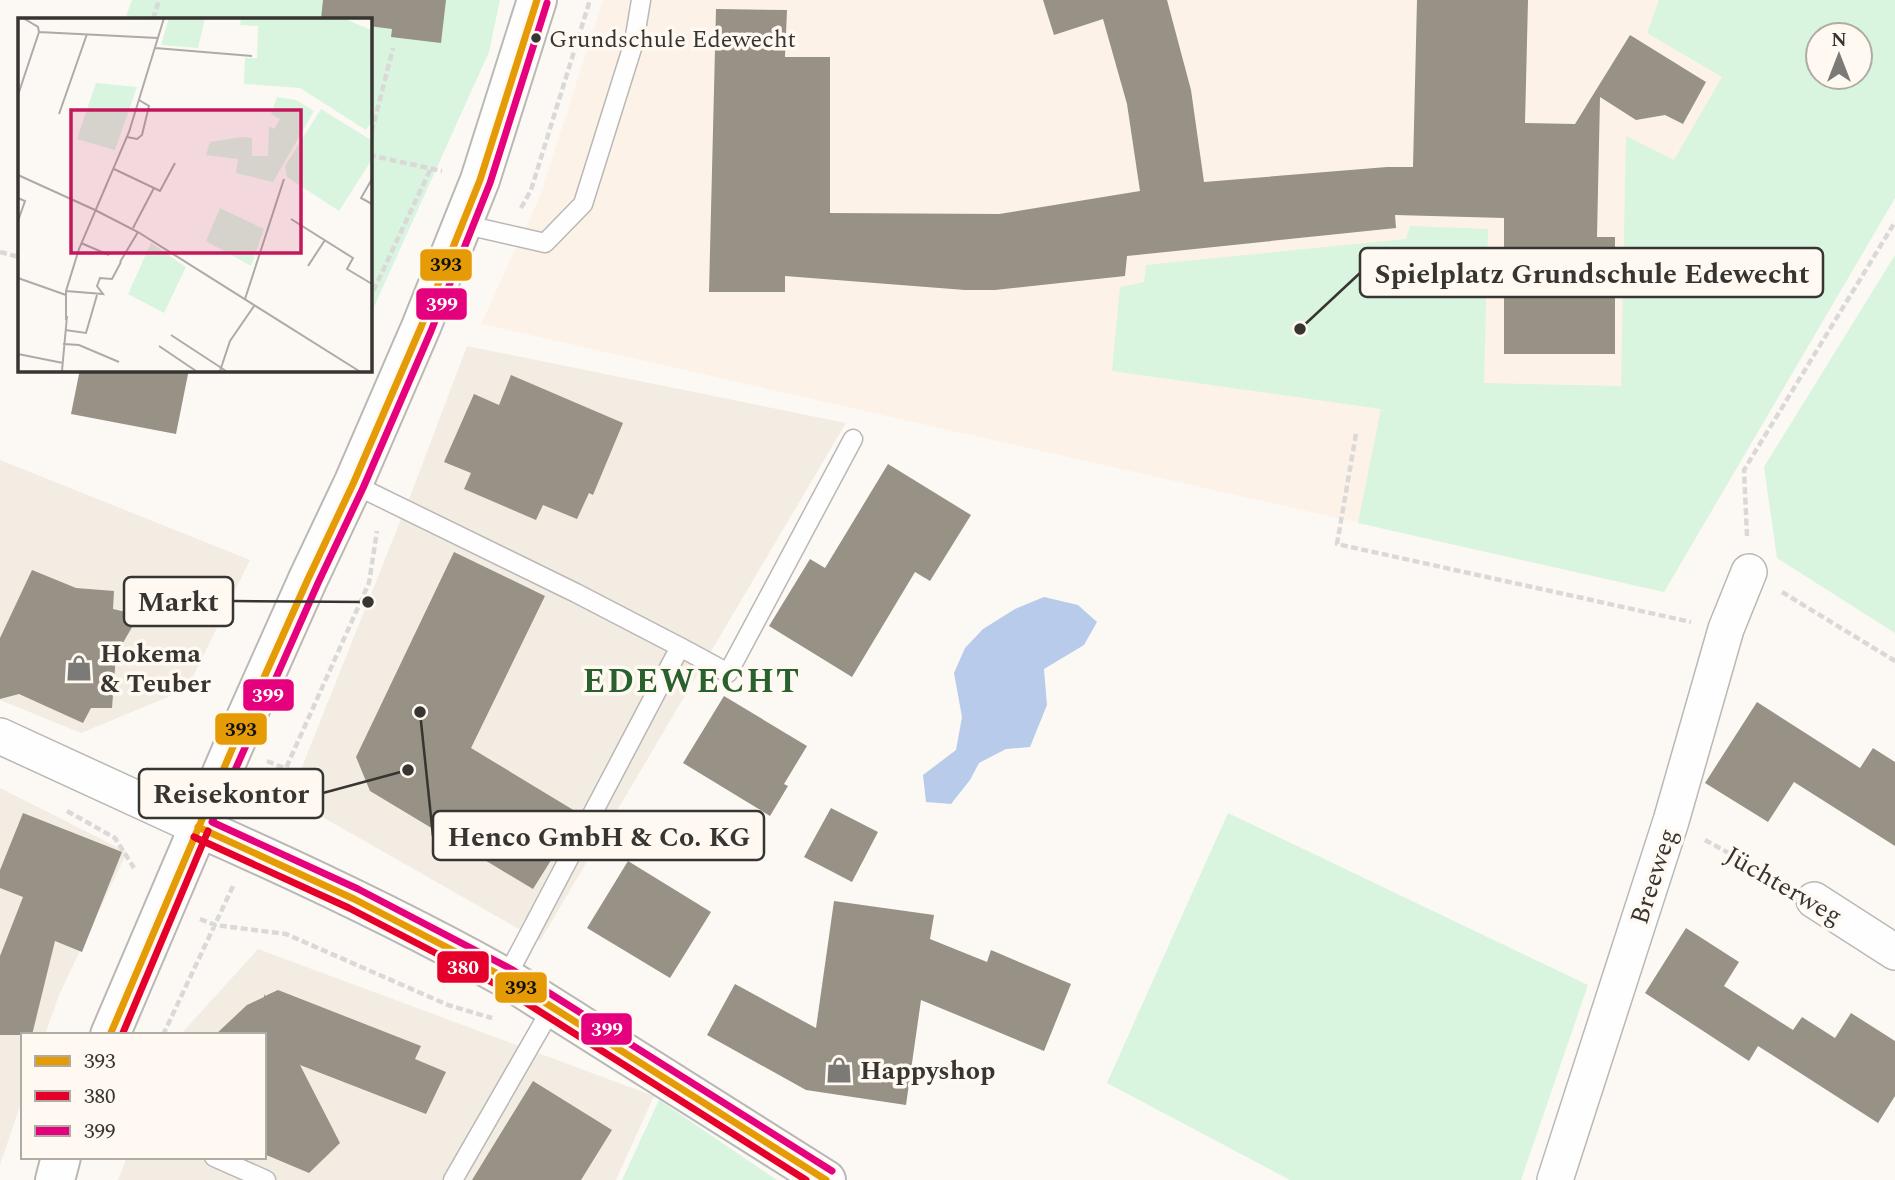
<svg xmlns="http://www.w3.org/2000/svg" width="1895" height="1180" viewBox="0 0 1895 1180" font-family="Spectral,serif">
  <rect width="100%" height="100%" fill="#fcf9f5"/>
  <path fill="#f3ece2" d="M 467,346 L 846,423 L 540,941 L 319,815 L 294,787 L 411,494 Z
    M 0,460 L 250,560 L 187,689 L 81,733 L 0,700 Z
    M 0,788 L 127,852 L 59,995 L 45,1035 L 23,1035 L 23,1097 L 0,1165 Z
    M 258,949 L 654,1096 L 616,1180 L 118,1180 L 127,1157 L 264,1157 L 264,1035 L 180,1035 Z"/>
  <path fill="#fdf2e7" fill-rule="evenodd" d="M 603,0 L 1895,0 L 1895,198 L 1664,592 L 481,324 L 540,196 ZM 1818,35 L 1860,35 L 1860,77 L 1818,77 Z"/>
  <path fill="#d9f4df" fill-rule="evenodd" d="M 132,0 L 500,0 L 489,52 L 369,318 L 369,19 L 125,19 Z
    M 1659,0 L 1895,0 L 1895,198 L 1664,592 L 1358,523 L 1381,409 L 1112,371 L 1120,287 L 1144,282 L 1146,265 L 1406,239 L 1410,226 L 1488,229 L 1484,383 L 1621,386 L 1626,136 L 1674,160 L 1722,77 L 1647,33 ZM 1860,35 L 1860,77 L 1818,77 L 1818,35 Z
    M 1895,255 L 1895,633 L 1777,558 L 1764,467 Z
    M 1228,813 L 1588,985 L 1521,1180 L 1290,1180 L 1107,1083 Z
    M 659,1100 L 777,1180 L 622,1180 Z"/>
  <path fill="#b8cbea" d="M 1044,597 L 1078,605 L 1097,622 L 1084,645 L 1044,669 L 1047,705 L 1030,747 L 1006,749 L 979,763 L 970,780 L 951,804 L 926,802 L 923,775 L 956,750 L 962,717 L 954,673 L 965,648 L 983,629 L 1015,609 Z"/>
  <path fill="#989186" d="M 323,0 L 446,0 L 441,43 L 391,37 L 392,29 L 369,26 L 369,19 L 321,19 Z
    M 1043,0 L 1167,0 L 1191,90 L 1204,182 L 1387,167 L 1413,167 L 1417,0 L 1528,0 L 1525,123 L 1575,124 L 1630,35 L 1706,82 L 1683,124 L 1665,115 L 1636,120 L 1600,97 L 1597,237 L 1615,237 L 1615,354 L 1504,354 L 1504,218 L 1395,215 L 1396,228 L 1127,256 L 1125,276 L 995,290 L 965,290 L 785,276 L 785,292 L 709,292 L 716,9 L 787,10 L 785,57 L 830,57 L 830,213 L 999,214 L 1140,191 L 1127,104 L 1103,19 L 1054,35 Z
    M 80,369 L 189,369 L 176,434 L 71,414 Z
    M 511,375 L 623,423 L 593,495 L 589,493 L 577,519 L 543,505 L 536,520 L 464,489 L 471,473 L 444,462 L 474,394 L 499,405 Z
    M 888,464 L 971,515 L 930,581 L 915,572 L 852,677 L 769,626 L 810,559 L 825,568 Z
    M 454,552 L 545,596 L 471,748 L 580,814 L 533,889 L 370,791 L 356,757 Z
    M 32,570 L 76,588 L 114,591 L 113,609 L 139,615 L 116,655 L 112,708 L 91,708 L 83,723 L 19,694 L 0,699 L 0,638 Z
    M 724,696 L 807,746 L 784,784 L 788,786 L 770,816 L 683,763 Z
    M 1757,702 L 1860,768 L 1873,748 L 1895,762 L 1895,846 L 1794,782 L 1768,822 L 1705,783 Z
    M 831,808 L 878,832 L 852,882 L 804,857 Z
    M 23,813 L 122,852 L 82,952 L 55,941 L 32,1035 L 0,1035 L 0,956 L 23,897 L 0,888 L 0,870 Z
    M 628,861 L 711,912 L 670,978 L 587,928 Z
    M 834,901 L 934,915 L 930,939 L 987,962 L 991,950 L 1071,984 L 1044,1051 L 921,1000 L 906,1105 L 806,1090 L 707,1035 L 735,984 L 816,1028 Z
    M 1686,928 L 1739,962 L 1724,986 L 1793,1030 L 1802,1017 L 1835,1038 L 1851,1013 L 1895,1041 L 1895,1096 L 1878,1123 L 1758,1046 L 1749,1061 L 1645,993 Z
    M 278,990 L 421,1046 L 415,1059 L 446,1072 L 426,1114 L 300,1065 L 340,1143 L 309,1173 L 264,1154 L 264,1035 L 215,1035 L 247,1005 L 264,997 L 264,994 L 265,996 Z
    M 533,1081 L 612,1130 L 581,1180 L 472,1180 Z"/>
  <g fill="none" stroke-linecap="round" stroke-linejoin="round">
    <g stroke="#bab8b4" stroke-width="21">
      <path id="lane" d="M 462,224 L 545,243 L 583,204 L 634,42 L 641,0
        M 353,484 L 576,593 L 680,647 L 506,978
        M 680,647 L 728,673 L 853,439
        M 214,1157 L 266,1180
        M 453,1180 L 553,1006"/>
    </g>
    <g stroke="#bab8b4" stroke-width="38">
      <path id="street" d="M 0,736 L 198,827
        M 1814,900 L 1895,952
        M 1555,1180 L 1671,821 L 1726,629 L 1749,572"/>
    </g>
    <g stroke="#bab8b4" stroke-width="42">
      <path id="secondary" d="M 198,827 C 302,873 406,922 506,978 L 826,1180
        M 110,1035 L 233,747 L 308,579 L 353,484 L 421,327 L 480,180 L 537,0
        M 55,1180 L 61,1157"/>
    </g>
    <path stroke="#dad9d7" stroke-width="4.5" stroke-dasharray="7 3.5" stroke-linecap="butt" d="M 153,19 L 159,0
      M 369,142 L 393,48
      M 369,155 L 442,171
      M 521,208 L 531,190 L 590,0
      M 0,252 L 19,257
      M 369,300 L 431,168
      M 1356,434 L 1337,544 L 1691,622
      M 1747,536 L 1744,470 L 1895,222
      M 1782,592 L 1895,661
      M 267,761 L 289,770
      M 67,811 L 115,838 L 134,868
      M 265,815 L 369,583 L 377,531
      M 1705,840 L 1783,883
      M 200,919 L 215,925 L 286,934 L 448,1005 L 492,1018
      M 163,1035 L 234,884"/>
    <use href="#lane" stroke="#fffefe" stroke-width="18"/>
    <use href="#street" stroke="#fffefe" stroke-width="35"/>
    <use href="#secondary" stroke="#fffefe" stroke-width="38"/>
    <g stroke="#fff9f2" stroke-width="12">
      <path id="bus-1" d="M 198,827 L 354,899 L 506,978 L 826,1180
        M 110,1035 L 233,747 L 308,579 L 353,484 L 421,327 L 480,180 L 537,0"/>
    </g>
    <g stroke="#fff9f2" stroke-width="12">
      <path id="bus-2" d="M 194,837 L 349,908 L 501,987 L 806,1180
        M 122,1035 L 208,831"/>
    </g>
    <g stroke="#fff9f2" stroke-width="12">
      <path id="bus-3" d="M 547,3 L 490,183 L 431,331 L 363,488 L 318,583 L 212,822 L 358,889 L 511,969 L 832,1171"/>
    </g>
    <use href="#bus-1" stroke="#e49b05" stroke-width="7"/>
    <use href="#bus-2" stroke="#e4002b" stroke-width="7"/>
    <use href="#bus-3" stroke="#e5007d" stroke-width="7"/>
  </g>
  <defs>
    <g id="shop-bare" transform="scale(2.1)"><path d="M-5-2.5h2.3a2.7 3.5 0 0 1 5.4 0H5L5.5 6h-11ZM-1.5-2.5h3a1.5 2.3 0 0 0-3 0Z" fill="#7c7a76" stroke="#fff9f2" stroke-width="2.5" paint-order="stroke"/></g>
  </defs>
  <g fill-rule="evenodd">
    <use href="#shop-bare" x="79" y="668"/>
    <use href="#shop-bare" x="839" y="1070"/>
  </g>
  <circle fill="#373531" stroke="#fff9f2" stroke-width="2.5" cx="536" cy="38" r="6"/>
  <g text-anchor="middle" stroke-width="7" stroke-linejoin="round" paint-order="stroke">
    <g font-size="24" fill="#373531" stroke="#fff9f2" text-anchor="start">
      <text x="549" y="47">Grundschule Edewecht</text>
    </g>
    <g font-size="26" font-weight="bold" fill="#373531" stroke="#fff9f2" text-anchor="start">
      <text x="100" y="662">Hokema<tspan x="100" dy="30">&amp; Teuber</tspan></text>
      <text x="860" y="1079">Happyshop</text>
    </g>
    <g font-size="26" fill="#373531" stroke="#fff9f2">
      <text transform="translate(1653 876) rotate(-72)" y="9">Breeweg</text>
      <text transform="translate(1784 885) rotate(30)" y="9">Jüchterweg</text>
    </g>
    <g font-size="33" font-weight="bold" letter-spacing="2" fill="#28612e" stroke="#fff9f2">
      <text x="692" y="692">EDEWECHT</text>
    </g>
  </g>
  <g transform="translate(18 18)">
    <rect width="354" height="354" fill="#fcf9f5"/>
    <path d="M 151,0 L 187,0 L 180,30 L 143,27 ZM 223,0 L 325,0 L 353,12 L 354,103 L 348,112 L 282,70 L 226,66 L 227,40 L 239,40 L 240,8 L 222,7 ZM 78,65 L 119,69 L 97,132 L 59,121 ZM 259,79 L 278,82 L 296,93 L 255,164 L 218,155 L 220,141 L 188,137 L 192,124 L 224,119 L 234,120 L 234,138 L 250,138 L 251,108 L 256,111 L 262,101 L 253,96 ZM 303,91 L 353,122 L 353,143 L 321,193 L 269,159 L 267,148 ZM 202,190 L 246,211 L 233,248 L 188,223 ZM 133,225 L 168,249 L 146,295 L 110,276 Z" fill="#d9f4df"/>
    <path fill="none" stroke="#adaba7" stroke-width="2" d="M 5,0 L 20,9 L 21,14 L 140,20M 137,30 L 234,38M 0,77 L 21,14M 41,96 L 69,16M 109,119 L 119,121 L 124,117 L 131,88 L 121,82M 96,151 L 136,170 L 115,210M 0,157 L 77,192M 354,161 L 343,180 L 354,186M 136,170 L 142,173 L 157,145M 0,180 L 7,183 L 0,203M 77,192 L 120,214 L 341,353M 273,201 L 335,240 L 329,251 L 354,266M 63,225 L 91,237M 102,244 L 120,214M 290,248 L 307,222M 0,260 L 48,277M 48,273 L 85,276 L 79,268 L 82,260 L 94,261 L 103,244M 227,281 L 266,161M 48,302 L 48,273 L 61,231 L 111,114 L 146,0M 47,312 L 68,315 L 79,277M 153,317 L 208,353M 45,326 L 61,327 L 101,344M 141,328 L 178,353M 0,336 L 45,345M 44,353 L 49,298M 202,353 L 212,323 L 236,288"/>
    <path fill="#c2185b" fill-opacity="0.15" stroke="#c2185b" stroke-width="3.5" d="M 53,92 L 283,92 L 283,235 L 53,235 Z"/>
    <rect width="354" height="354" fill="none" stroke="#373531" stroke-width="3.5"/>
  </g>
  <path fill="none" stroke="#373531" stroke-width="2.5" d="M1300 329L1360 273M368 602L233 601M408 770L323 793M420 712L433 836"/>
  <g fill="#373531" stroke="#fff9f2" stroke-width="2.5">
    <circle cx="1300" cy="329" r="7"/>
    <circle cx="368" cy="602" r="7"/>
    <circle cx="408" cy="770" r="7"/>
    <circle cx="420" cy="712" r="7"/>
  </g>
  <g fill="#fff9f2" stroke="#373531" stroke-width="2.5">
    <rect x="1360" y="248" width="463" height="49" rx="7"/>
    <rect x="124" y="577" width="109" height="49" rx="7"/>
    <rect x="139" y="769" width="184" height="49" rx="7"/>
    <rect x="433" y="811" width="331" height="49" rx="7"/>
  </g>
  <g font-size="28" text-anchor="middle" font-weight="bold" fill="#373531">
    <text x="1592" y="283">Spielplatz Grundschule Edewecht</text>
    <text x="178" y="611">Markt</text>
    <text x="231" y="803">Reisekontor</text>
    <text x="599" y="846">Henco GmbH &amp; Co. KG</text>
  </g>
  <g stroke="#fff9f2" stroke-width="2.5">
    <rect x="419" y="248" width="54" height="34" rx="7" fill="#e49b05"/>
    <rect x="415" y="287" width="53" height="34" rx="7" fill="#e5007d"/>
    <rect x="242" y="678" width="53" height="34" rx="7" fill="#e5007d"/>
    <rect x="214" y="712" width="54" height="34" rx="7" fill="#e49b05"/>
    <rect x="436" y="950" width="54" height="34" rx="7" fill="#e4002b"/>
    <rect x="494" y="971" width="54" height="33" rx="7" fill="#e49b05"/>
    <rect x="580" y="1012" width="53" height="34" rx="7" fill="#e5007d"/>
  </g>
  <g font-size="19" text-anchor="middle" font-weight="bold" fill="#fff">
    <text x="442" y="311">399</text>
    <text x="268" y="702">399</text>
    <text x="463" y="974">380</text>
    <text x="607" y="1036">399</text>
  </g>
  <g font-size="19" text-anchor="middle" font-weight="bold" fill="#111">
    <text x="446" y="271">393</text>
    <text x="241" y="736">393</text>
    <text x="521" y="994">393</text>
  </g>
  <rect x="21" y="1033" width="245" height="126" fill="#fff9f2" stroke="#afaba5" stroke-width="2"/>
  <rect x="35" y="1056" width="35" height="10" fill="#e49b05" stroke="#afaba5" stroke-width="2"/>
  <text x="84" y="1068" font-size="21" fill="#373531">393</text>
  <rect x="35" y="1091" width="35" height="10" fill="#e4002b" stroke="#afaba5" stroke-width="2"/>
  <text x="84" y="1103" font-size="21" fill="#373531">380</text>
  <rect x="35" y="1126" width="35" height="10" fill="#e5007d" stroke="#afaba5" stroke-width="2"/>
  <text x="84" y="1138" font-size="21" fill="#373531">399</text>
  <g transform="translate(1839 56)"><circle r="33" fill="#fff9f2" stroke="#afaba5" stroke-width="2"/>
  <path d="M0-5L12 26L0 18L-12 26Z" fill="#7c7a76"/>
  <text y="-10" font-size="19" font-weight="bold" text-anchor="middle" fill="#373531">N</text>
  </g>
</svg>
